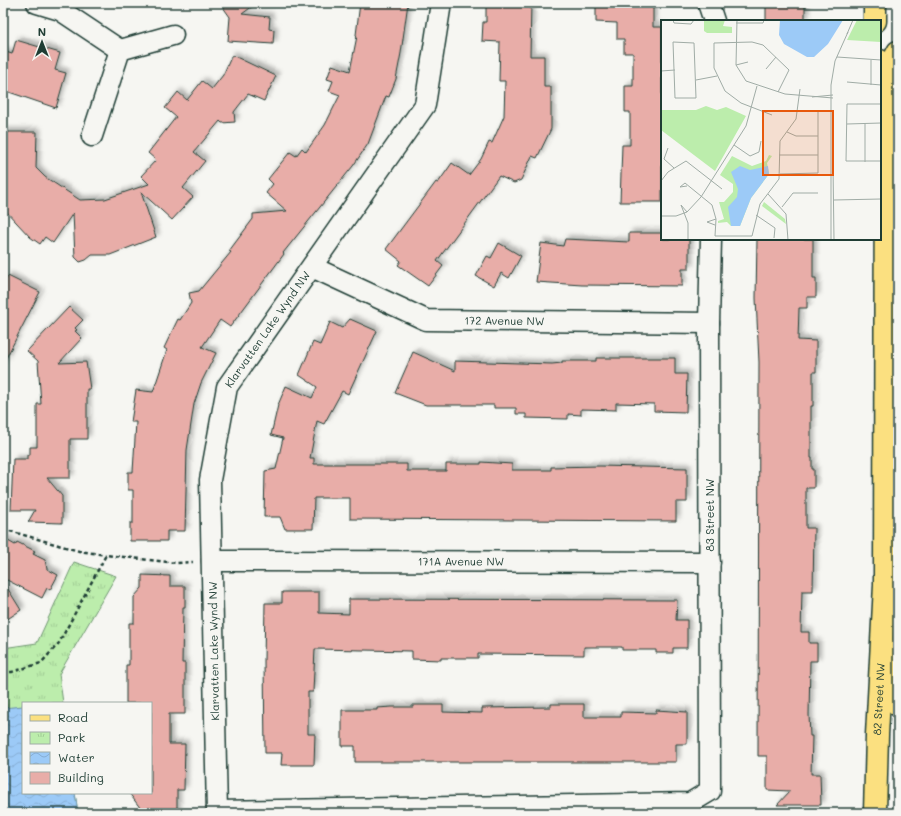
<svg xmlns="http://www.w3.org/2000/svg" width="901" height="816" viewBox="0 0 901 816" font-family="Mali,sans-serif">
  <defs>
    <pattern id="park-tufts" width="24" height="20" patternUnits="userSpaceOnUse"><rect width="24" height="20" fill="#bcedac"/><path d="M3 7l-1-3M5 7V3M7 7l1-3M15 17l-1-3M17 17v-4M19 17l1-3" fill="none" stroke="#a1cc95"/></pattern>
    <pattern id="water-waves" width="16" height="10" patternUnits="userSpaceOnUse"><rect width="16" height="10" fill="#9ccaf7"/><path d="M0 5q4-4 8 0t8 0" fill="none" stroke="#86aed4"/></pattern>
    <filter id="shadow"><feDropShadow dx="3.5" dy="-3.5" stdDeviation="2" flood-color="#0004"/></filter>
  </defs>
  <rect width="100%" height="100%" fill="#f6f6f2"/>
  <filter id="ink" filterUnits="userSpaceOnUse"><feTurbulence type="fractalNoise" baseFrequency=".025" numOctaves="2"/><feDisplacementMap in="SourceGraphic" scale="8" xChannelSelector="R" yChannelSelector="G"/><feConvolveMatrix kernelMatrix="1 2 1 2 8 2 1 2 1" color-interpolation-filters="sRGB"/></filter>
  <g filter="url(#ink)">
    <path fill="url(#park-tufts)" stroke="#6e9570" d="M 74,562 L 116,576 L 59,674 L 63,703 L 23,703 L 23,793 L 75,793 L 78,813 L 3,813 L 3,648 L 37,643 Z"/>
    <path fill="url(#water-waves)" stroke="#6a92a9" d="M 23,706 L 23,793 L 75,793 L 78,813 L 3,813 L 3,708 Z"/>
    <path fill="#e8ada8" stroke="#1f3d34" filter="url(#shadow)" d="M 220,3 L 257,3 L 242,14 L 270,17 L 269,29 L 274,30 L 273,44 L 228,41 L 230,17 Z
      M 360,3 L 408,3 L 401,53 L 396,79 L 389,97 L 386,96 L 368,144 L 353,166 L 283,253 L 284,254 L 230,327 L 220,320 L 202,347 L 216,353 L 201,383 L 194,404 L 187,450 L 185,531 L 167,531 L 167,541 L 130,541 L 130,523 L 133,523 L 133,490 L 128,490 L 128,472 L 133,472 L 136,422 L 131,422 L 136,390 L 153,392 L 167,350 L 164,348 L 178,319 L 180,320 L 191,303 L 189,293 L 199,291 L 203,286 L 231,252 L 229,251 L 253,219 L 253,214 L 287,211 L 266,193 L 273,184 L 268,179 L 290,152 L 296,156 L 302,148 L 306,152 L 325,125 L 340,95 L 329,91 L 333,81 L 327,79 L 332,65 L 350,71 L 357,36 L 356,35 Z
      M 486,3 L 531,3 L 530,56 L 544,56 L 544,87 L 551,87 L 551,129 L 537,158 L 532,156 L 521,180 L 514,183 L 499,176 L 437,261 L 443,266 L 428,286 L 398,265 L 401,261 L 386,249 L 436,182 L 438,183 L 452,163 L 469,175 L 481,159 L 489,142 L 492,143 L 504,116 L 505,81 L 499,81 L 500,42 L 482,41 L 483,22 L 486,22 Z
      M 602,3 L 653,3 L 653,27 L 662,27 L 662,202 L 620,202 L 622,145 L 630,145 L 630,112 L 625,112 L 625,86 L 633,86 L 633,53 L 624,53 L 624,39 L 617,39 L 617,23 L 596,22 L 596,6 L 602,6 Z
      M 766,3 L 805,3 L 805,21 L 766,21 Z
      M 16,40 L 60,53 L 55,70 L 66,73 L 56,108 L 3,90 L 3,51 L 12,54 Z
      M 232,55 L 276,76 L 264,101 L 248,94 L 234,112 L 235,122 L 222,123 L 220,121 L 194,152 L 205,161 L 183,188 L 193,197 L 172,220 L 141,192 L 156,237 L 110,255 L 92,255 L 86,260 L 80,262 L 75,257 L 73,213 L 53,243 L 45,237 L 40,244 L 30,237 L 3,208 L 3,132 L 37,132 L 36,168 L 45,177 L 80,200 L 105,199 L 149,184 L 141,176 L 156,160 L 148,153 L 176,117 L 165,108 L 178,92 L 187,100 L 202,81 L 212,89 L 223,75 Z
      M 629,233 L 662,233 L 662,239 L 689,239 L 689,269 L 682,269 L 682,286 L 582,285 L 536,282 L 541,243 L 563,246 L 565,239 L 629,242 Z
      M 757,239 L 813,239 L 813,278 L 816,278 L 816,297 L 807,297 L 807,308 L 799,308 L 798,340 L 816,341 L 816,372 L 813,372 L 813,406 L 811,406 L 811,458 L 812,458 L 812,469 L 814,469 L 814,488 L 806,488 L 806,528 L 814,528 L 813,591 L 802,591 L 801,632 L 809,632 L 809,643 L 817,643 L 817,661 L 810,661 L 809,715 L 810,736 L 812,736 L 811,774 L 820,774 L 821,805 L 777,805 L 790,791 L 767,790 L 767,756 L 758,756 L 759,362 L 756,298 Z
      M 499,243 L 521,256 L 509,278 L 501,273 L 494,286 L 476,276 L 487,256 L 491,258 Z
      M 8,276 L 40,292 L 3,364 L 3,285 Z
      M 69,307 L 83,320 L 75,328 L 77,330 L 75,331 L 82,338 L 59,363 L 86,362 L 90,389 L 87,389 L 87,439 L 70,439 L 70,478 L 47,478 L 62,496 L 62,523 L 28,522 L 35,510 L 11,510 L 13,459 L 27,459 L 27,455 L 30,455 L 30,447 L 37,447 L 37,404 L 41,404 L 38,361 L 27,351 Z
      M 350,319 L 377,331 L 348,394 L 342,391 L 324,424 L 317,421 L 310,458 L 314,458 L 314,464 L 407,464 L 407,471 L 446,471 L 446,464 L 481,464 L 481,462 L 512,464 L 512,470 L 551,470 L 551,467 L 600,466 L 687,468 L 687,502 L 676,502 L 676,521 L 350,519 L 350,498 L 314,498 L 313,529 L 285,529 L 280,517 L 264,517 L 265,471 L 276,469 L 283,438 L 271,435 L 278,405 L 286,386 L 312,398 L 317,387 L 299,375 L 313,342 L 320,345 L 330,322 L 342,328 Z
      M 413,352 L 455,371 L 455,361 L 552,364 L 562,363 L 562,361 L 596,361 L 596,358 L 675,358 L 675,374 L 687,374 L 686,412 L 654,411 L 654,404 L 616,403 L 616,410 L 581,409 L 581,415 L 568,414 L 568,419 L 526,418 L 526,414 L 516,414 L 516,408 L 494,408 L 494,405 L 426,405 L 395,393 Z
      M 3,538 L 15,545 L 17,542 L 35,551 L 33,554 L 45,560 L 47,569 L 58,575 L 50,590 L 47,588 L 42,598 L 3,578 Z
      M 142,575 L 170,576 L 170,586 L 185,586 L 185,607 L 183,607 L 182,663 L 185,663 L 185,714 L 169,714 L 169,744 L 185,744 L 184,790 L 177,790 L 177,813 L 144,813 L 129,793 L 151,793 L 151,703 L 126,703 L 126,665 L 129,665 L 129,623 L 134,623 L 134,597 L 142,588 Z
      M 3,581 L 21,610 L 3,622 Z
      M 282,592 L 319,592 L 319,613 L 349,614 L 349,599 L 677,600 L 676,620 L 687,620 L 687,648 L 673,648 L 673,653 L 656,653 L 656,650 L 622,650 L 622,647 L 584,647 L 584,655 L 478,654 L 478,658 L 441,658 L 441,660 L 412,659 L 412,651 L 315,649 L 313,692 L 308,692 L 308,734 L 315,734 L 314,765 L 281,765 L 282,753 L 265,753 L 264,661 L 265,603 L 282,603 Z
      M 551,704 L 584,704 L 584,717 L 621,717 L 621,712 L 656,713 L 656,710 L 687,712 L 687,744 L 676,744 L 676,762 L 355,762 L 355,746 L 342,746 L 342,710 L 377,710 L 377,708 L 392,707 L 413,707 L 413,705 L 443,705 L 443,712 L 482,713 L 482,708 L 551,707 Z"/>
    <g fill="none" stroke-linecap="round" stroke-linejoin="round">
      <g stroke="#1f3d34" stroke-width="23">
        <g id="minor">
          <path d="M 37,3 L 60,10 L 120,50"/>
          <path d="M 708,3 L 714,21"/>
          <path d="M 92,136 L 120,50 L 173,35"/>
          <path id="s1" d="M 312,267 L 426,320 L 709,323"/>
          <path id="s2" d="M 212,561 L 710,562"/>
          <path d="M 218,811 L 690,803 L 710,791 L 709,323 L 711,239"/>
          <path id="s3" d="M 217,813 L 210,480 L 227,387 L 425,105 L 441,3"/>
        </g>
      </g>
      <g stroke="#1f3d34" stroke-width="25">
        <g id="major">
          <path d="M 875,21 L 875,3"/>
          <path d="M 886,75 L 898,52"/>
          <path d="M 892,651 L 898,705"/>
          <path id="s4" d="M 875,813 L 877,735 L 885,585 L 886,75 L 880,61"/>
        </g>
      </g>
      <path stroke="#1f3d34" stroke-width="2.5" stroke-dasharray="4 3" stroke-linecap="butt" d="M 3,529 L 79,551 L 106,555
        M 3,672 L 12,672 L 41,663 L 59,643 L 106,555 L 176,563 L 193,562"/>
      <use href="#minor" stroke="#f6f6f2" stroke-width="20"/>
      <use href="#major" stroke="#fbe080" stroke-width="22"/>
    </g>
  </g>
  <g text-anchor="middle" stroke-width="3.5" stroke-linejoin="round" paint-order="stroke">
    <g font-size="11" fill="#1f3d34" stroke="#f6f6f2">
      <text dy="4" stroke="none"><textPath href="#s1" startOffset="204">172 Avenue NW</textPath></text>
      <text dy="4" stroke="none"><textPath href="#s3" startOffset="498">Klarvatten Lake Wynd NW</textPath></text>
      <text transform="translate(710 515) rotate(-90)" y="4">83 Street NW</text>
      <text dy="4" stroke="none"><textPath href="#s2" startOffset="249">171A Avenue NW</textPath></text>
      <text transform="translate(214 651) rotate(-91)" y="4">Klarvatten Lake Wynd NW</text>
      <text dy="4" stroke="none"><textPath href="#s4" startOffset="114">82 Street NW</textPath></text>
    </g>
  </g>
  <g transform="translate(661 20)">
    <rect width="220" height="220" fill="#f6f6f2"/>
    <path d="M 103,182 L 124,199 L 125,204 L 101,186 Z" fill="#bcedac"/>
    <path d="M 43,0 L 64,0 L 62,6 L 71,7 L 71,13 L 46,13 L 43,11 ZM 196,0 L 220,0 L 220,22 L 186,20 ZM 45,86 L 56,90 L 65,87 L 85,96 L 54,151 L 0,110 L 0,90 L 35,90 ZM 108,135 L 111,136 L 106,143 L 108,154 L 90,178 L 79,206 L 70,206 L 66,202 L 57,203 L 57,201 L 63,199 L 58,182 L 63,182 L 72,172 L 72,164 L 59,155 L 71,136 L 91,146 L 105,141 Z" fill="#bcedac"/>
    <path d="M 119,0 L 182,0 L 167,24 L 153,37 L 146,37 L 123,24 L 118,15 ZM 79,146 L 89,150 L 107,146 L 108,154 L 90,178 L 79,206 L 70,206 L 67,187 L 76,177 L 77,169 L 70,152 Z" fill="#9ccaf7"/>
    <path fill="none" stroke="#a0aca6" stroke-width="1" d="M 12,0 L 13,3 L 30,4 L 33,0M 76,0 L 75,45 L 85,61 L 124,74 L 172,78M 75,3 L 102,3 L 103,0M 186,14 L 192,0M 12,22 L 33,23 L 35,78 L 14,78 ZM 176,37 L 220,40M 75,45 L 87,42M 105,49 L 115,37M 0,51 L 14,50M 35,60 L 56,56M 186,62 L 220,65M 210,65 L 210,40M 151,77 L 172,75M 220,84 L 186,84 L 185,141 L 220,141M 111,95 L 80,83 L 64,71 L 53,48 L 53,23 L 91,22 L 102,25 L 128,50 L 117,72M 186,104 L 220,103M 126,112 L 135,116 L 157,116M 73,125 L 89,136 L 98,132 L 100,121M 7,128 L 3,139 L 13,148M 118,135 L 157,135M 204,142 L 204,104M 172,146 L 173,220M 119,154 L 157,153 L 157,90M 0,161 L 7,152 L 25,141 L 61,169M 26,166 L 19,167 L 24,163 L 51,185 L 55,199 L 54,216 L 91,216 L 99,184 L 118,159 L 119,121 L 135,99 L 139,69M 107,174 L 125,194 L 127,220M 173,180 L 220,179M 121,187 L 132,173 L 157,173M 26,192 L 20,185 L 27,203 L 27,220M 95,195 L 114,208 L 113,218M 0,196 L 15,196 L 26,192 L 40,177 L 85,106 L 96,66M 54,205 L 46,202 L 55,199M 170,220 L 170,65 L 174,41 L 187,12"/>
    <path fill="#e8590c" fill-opacity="0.15" stroke="#e8590c" stroke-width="2" d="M 102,91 L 172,91 L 172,155 L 102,155 Z"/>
    <rect width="220" height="220" fill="none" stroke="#1f3d34" stroke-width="2"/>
  </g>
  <rect width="901" height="816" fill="none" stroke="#f6f6f2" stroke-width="16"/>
  <rect x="8" y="8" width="885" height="800" fill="none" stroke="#1f3d34" stroke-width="1.5" filter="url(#ink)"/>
  <rect x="22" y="702" width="130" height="92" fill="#f6f6f2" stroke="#a0aca6"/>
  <rect x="30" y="715" width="20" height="6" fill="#fbe080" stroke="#a0aca6"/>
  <text x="58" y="722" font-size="12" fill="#1f3d34">Road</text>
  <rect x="30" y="732" width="20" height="12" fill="url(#park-tufts)" stroke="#a0aca6"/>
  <text x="58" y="742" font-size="12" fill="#1f3d34">Park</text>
  <rect x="30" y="752" width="20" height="12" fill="url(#water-waves)" stroke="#a0aca6"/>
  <text x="58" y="762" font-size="12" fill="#1f3d34">Water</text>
  <rect x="30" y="772" width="20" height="12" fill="#e8ada8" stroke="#a0aca6"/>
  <text x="58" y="782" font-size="12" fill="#1f3d34">Building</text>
  <g transform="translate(42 42)" stroke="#f6f6f2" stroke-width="3" paint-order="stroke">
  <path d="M0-3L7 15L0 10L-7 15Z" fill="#1f3d34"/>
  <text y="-6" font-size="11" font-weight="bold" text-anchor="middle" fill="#1f3d34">N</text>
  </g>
</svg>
